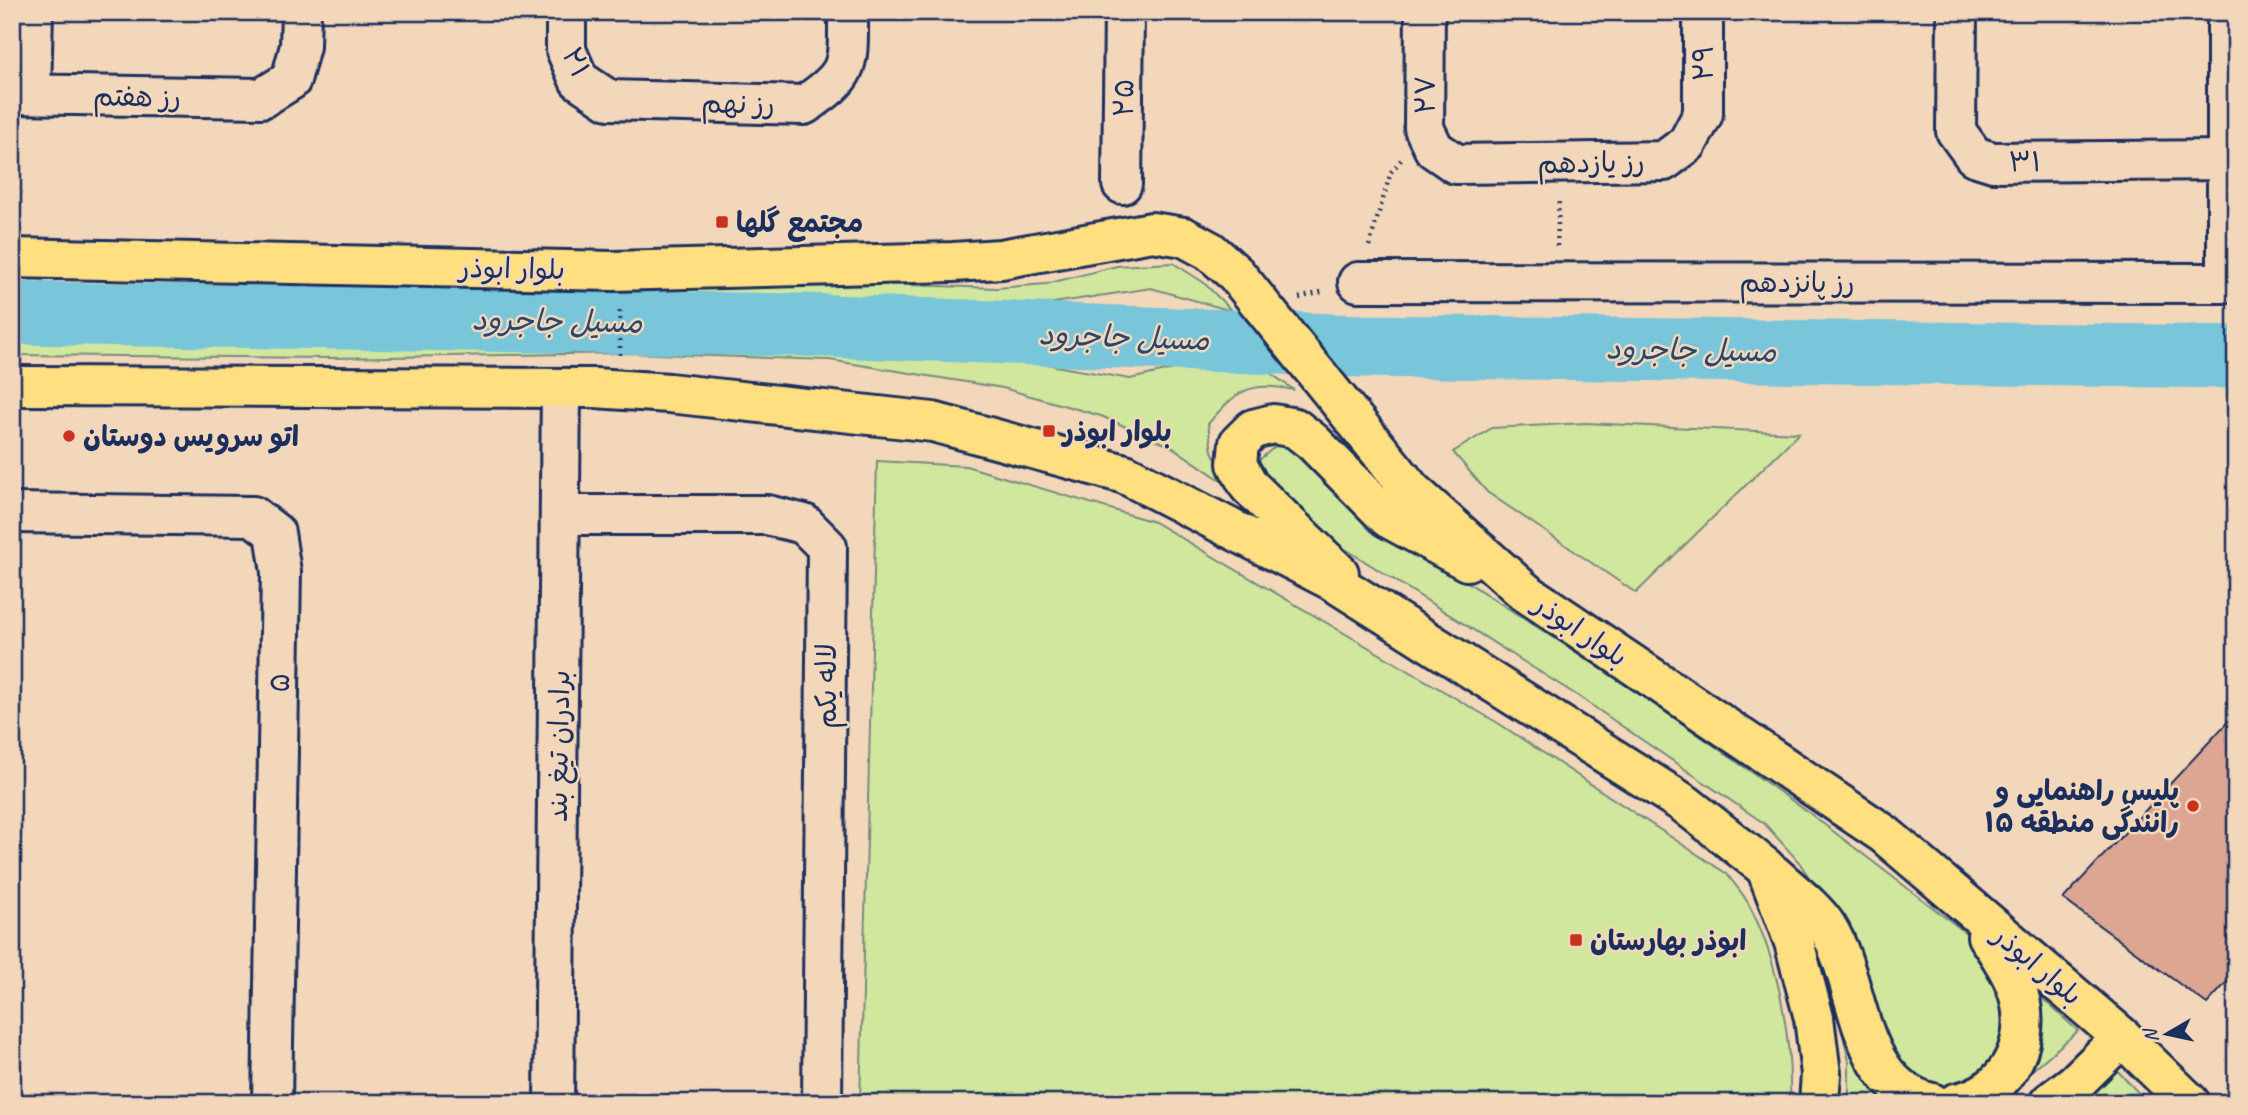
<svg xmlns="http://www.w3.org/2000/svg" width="2248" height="1115" viewBox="0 0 2248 1115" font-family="Caveat,'Playpen Sans Arabic',sans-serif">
  <rect width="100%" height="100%" fill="#f3d7ba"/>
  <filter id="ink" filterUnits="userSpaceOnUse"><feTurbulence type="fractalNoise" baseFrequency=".0143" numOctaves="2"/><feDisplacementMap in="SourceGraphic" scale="14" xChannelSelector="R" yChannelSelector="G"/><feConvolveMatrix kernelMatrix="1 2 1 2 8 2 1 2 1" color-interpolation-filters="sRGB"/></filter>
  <g filter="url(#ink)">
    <path fill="#d0e79d" stroke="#768b7e" stroke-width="2" d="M 1173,263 L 1203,282 L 1232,311 L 1151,288 L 1034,306 L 865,300 L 696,338 L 1004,350 L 1055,366 L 1130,379 L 1192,365 L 1231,363 L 1266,370 L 1294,390 C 1249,381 1237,390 1208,424 L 1212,451 L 1228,485 L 1172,447 L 1101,416 L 1003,388 L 829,360 L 626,353 L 332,358 L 12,355 L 12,285 L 135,292 L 320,291 L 695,278 L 997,288 L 1046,284 L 1117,266 Z
      M 1586,423 L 1799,433 L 1636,593 L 1487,492 L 1453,452 L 1492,428 Z
      M 1280,442 L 1292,442 L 1405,542 L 1638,692 L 1808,812 L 1966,933 L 1990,960 L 2010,1038 L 1979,1079 L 1950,1087 L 1934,1086 L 1898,1066 L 1830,910 L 1799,862 L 1765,824 L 1578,696 L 1309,526 L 1274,498 L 1257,462 Z
      M 877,461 L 966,466 L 1154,522 L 1498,723 L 1727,874 C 1734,884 1744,894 1749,905 C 1779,961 1792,1040 1790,1103 L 860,1103 Z
      M 1822,946 L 1896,1103 L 1849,1103 L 1849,1061 Z
      M 2031,988 L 2078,1031 L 2023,1078 Z
      M 2113,1066 L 2148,1103 L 2080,1103 L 2108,1079 L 2105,1074 Z"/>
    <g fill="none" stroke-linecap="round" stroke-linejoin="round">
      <path stroke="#79c5d9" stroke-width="63" d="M 12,313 L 803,325 L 1361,346 L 2236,357"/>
    </g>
    <path fill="#dca693" stroke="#1b2f5e" stroke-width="2" d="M 2236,713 L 2236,972 L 2207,1004 L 2063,899 Z"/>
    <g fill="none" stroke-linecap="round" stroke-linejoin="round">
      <g stroke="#1b2f5e" stroke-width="44">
        <path id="minor" d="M 566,12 L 566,50 L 579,80 L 609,100 L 804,105 C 851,74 848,66 848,12
          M 1425,12 L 1424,128 L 1434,149 L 1456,164 L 1664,161 L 1687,144 L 1703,114 L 1703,12
          M 1957,12 L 1956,131 L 1974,156 L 1993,162 L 2227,160
          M 2227,12 L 2227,283
          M 12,94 L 262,98 L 291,80 L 300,46 L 301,12
          M 31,94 L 33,12
          M 1122,184 L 1124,12
          M 1358,282 L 2236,283
          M 12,513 L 253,516 L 275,533 L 281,572 L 272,1103
          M 560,515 L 767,515 L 804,524 L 827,547 L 822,1103
          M 554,1103 L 561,389"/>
      </g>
      <g stroke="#1b2f5e" stroke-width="44">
        <path id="major" d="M 12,258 L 613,271 L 953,262 L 1001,259 L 1152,232 L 1184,237 L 1210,251 L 1236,274 L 1412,491 L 1525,592 L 1884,834 L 2122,1037 L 2190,1103
          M 12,386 L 595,388 L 669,393 L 933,422 L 1125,474 L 1331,580 L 1685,804 L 1766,868 L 1794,942 L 1814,1018 L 1821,1074 L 1819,1103
          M 1339,573 L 1249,486 L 1237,464 L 1239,443 L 1253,429 L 1273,424 L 1295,428 L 1313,442 L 1388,518 L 1467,561
          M 1773,874 C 1790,890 1814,907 1827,927 C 1861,981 1854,1085 1932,1103
          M 1956,1103 C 2012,1092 2036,1035 2015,984 C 2008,966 1998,952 1987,936
          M 2049,1103 L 2075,1083 L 2122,1037"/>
      </g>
      <path stroke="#1b2f5e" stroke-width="4.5" stroke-dasharray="2 5" stroke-linecap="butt" d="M 1369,246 L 1391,172 L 1401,160
        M 1557,246 L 1559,199
        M 1299,298 L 1325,291
        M 620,355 L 620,308"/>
      <use href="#minor" stroke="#f3d7ba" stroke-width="38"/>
      <use href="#major" stroke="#ffdf80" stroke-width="38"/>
    </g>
  </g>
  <g fill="#c8321e" stroke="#f3d7ba" stroke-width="2.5">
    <rect x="715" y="215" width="14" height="14" rx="3.5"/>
    <rect x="1042" y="424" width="14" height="14" rx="3.5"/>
    <circle cx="69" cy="436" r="7"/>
    <circle cx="2193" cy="806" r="7"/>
    <rect x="1569" y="933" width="14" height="14" rx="3.5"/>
  </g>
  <g text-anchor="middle" stroke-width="5" stroke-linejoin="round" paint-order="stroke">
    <g font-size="28" fill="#1b2f5e" stroke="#f3d7ba">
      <text transform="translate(577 62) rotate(65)" y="10">۲۱</text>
      <text transform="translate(1703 63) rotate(-90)" y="10">۲۹</text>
      <text transform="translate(1425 95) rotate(-90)" y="10">۲۷</text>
      <text transform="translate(137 96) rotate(1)" y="10">رز هفتم</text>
      <text transform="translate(1123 98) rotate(-89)" y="10">۲۵</text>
      <text transform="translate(738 103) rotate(1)" y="10">رز نهم</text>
      <text transform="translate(2025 161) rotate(-1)" y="10">۳۱</text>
      <text transform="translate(1591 162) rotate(-1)" y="10">رز یازدهم</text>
      <text transform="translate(512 268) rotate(1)" y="10">بلوار ابوذر</text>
      <text x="1797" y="292">رز پانزدهم</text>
      <text transform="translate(1581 630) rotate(34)" y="10">بلوار ابوذر</text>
      <text transform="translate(279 683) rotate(-89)" y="10">۵</text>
      <text transform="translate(826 686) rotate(-90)" y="10">لاله یکم</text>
      <text transform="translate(558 746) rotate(-89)" y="10">برادران تیغ بند</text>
      <text transform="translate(2038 965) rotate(40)" y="10">بلوار ابوذر</text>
    </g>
    <g font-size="28" font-weight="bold" fill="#1b2f5e" stroke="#f3d7ba" text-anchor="start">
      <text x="736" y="232">مجتمع گلها</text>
      <text x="1063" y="441">بلوار ابوذر</text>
      <text x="83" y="446">اتو سرویس دوستان</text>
      <text x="2179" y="800" text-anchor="end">پلیس راهنمایی و<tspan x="2179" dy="32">رانندگی منطقه ۱۵</tspan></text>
      <text x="1590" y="950">ابوذر بهارستان</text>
    </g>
    <g font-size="30" font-style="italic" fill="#294670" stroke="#f3d7ba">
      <text transform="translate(557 321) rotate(1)" y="10">مسیل جاجرود</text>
      <text transform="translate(1124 337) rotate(2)" y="10">مسیل جاجرود</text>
      <text transform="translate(1691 350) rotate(1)" y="10">مسیل جاجرود</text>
    </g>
  </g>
  <rect width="2248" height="1115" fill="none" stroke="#f3d7ba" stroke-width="42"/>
  <rect x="21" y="21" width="2206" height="1073" fill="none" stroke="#1b2f5e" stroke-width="2.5" filter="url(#ink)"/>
  <g transform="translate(2167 1034) rotate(261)" stroke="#f3d7ba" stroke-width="5" paint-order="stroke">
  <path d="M0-5L12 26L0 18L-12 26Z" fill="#1b2f5e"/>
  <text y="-10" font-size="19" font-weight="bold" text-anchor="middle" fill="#1b2f5e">N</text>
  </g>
</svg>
